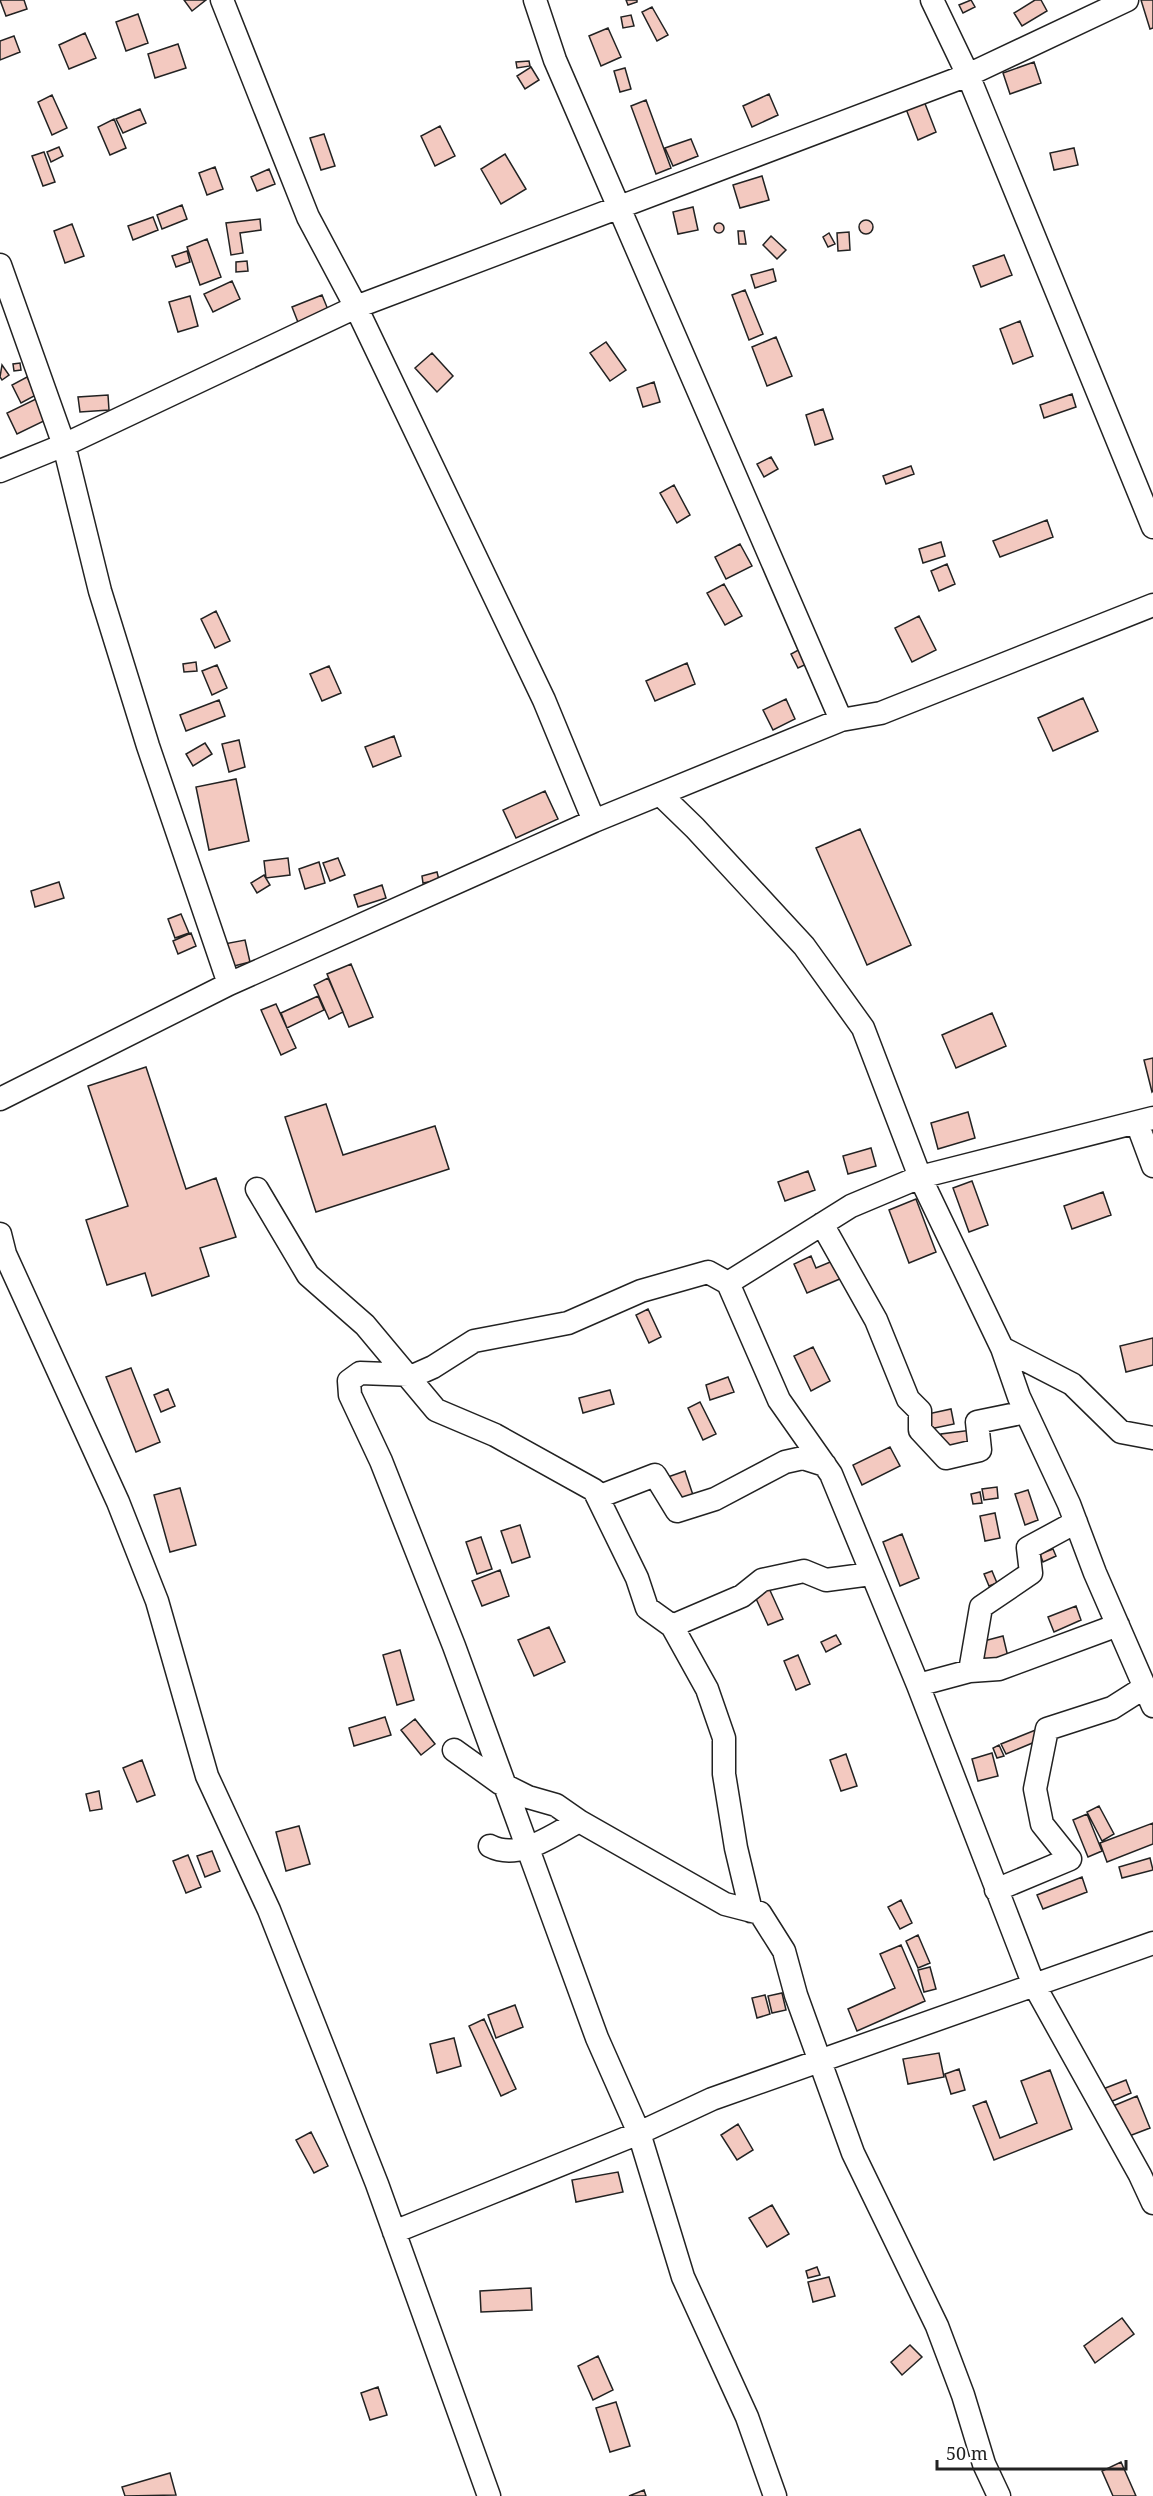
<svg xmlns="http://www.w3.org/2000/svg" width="1153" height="2496" viewBox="0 0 1153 2496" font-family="'Noto Serif',serif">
  <rect width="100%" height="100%" fill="#fff"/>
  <path fill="#f3c9c0" stroke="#222" stroke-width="1.5" d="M 0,0 L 24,0 L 27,9 L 6,16 Z
    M 184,0 L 206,0 L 192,11 Z
    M 626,0 L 637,0 L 637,2 L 628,5 Z
    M 971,0 L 975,7 L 963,13 L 959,5 Z
    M 1035,0 L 1041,0 L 1047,11 L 1022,26 L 1014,13 Z
    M 1141,0 L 1153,0 L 1153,28 L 1150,29 Z
    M 652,7 L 668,35 L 657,41 L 642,12 Z
    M 138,14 L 148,43 L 126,51 L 116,22 Z
    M 631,15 L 634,26 L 623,28 L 621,17 Z
    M 608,28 L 621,57 L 601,66 L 589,36 Z
    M 85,33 L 96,58 L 69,69 L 59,45 Z
    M 14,36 L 20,52 L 0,60 L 0,41 Z
    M 178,44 L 186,68 L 155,78 L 148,54 Z
    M 529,61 L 530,66 L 517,68 L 516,62 Z
    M 1034,62 L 1041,83 L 1010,94 L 1003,73 Z
    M 531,67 L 539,80 L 525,89 L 517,76 Z
    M 625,68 L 631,89 L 620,92 L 614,71 Z
    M 769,94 L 778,115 L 752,127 L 743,106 Z
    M 52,95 L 67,128 L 52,135 L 38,102 Z
    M 646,100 L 671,168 L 656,174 L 631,106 Z
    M 924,101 L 936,132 L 918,140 L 906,109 Z
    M 140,109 L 146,123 L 123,133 L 116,119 Z
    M 114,119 L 126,148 L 110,155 L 98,127 Z
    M 440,126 L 455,156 L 435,166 L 421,136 Z
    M 324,134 L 335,166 L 321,170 L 310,138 Z
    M 691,139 L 698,156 L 673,166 L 665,148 Z
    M 59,147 L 63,156 L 51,162 L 47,152 Z
    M 1074,148 L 1078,165 L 1054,170 L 1050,153 Z
    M 44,152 L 55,182 L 43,186 L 32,156 Z
    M 505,154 L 526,189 L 501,204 L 481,169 Z
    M 215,167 L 223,189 L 207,195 L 199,173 Z
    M 269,169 L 275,184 L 257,191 L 251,177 Z
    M 762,176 L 769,200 L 740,208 L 733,185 Z
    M 182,205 L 187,219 L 162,229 L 157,215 Z
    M 693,207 L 698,230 L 678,234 L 673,212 Z
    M 153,217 L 158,230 L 133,240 L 128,226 Z
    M 260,219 L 261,230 L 240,233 L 243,253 L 231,255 L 226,223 Z
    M859 227a7 7 0 1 1 14 0a7 7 0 1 1-14 0Z
    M714 228a5 5 0 1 1 10 0a5 5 0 1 1-10 0Z
    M 72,224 L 84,256 L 65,263 L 54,231 Z
    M 738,231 L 744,231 L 746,244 L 739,244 Z
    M 849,232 L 850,250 L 838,251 L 837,233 Z
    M 829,233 L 835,244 L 828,247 L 823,237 Z
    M 771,236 L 786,250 L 777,259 L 763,245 Z
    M 207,239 L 221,277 L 200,285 L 187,247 Z
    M 187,251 L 190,262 L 176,267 L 172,256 Z
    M 1004,255 L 1012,275 L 981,287 L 973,266 Z
    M 247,261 L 248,271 L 236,272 L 236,262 Z
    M 773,269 L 776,281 L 755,288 L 751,275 Z
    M 232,281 L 240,299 L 213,312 L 204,294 Z
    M 745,290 L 763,334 L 749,340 L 732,295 Z
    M 322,295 L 331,317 L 301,330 L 292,307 Z
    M 190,296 L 198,326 L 178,332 L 169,302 Z
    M 1020,321 L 1033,356 L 1013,364 L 1000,329 Z
    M 776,337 L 792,376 L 767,386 L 752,347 Z
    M 606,342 L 626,370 L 610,381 L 590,353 Z
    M 432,353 L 453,376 L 437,392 L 415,368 Z
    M 20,363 L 21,370 L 14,371 L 13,364 Z
    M 2,365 L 9,375 L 2,380 L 0,377 Z
    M 27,377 L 36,395 L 21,403 L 12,385 Z
    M 654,382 L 660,402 L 643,407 L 637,388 Z
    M 1072,394 L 1076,407 L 1044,418 L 1040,405 Z
    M 108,395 L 109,410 L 80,412 L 78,397 Z
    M 38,398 L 48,419 L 17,434 L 7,413 Z
    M 823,409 L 833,439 L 815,445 L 806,415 Z
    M 771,457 L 778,469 L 764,477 L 757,464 Z
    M 911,466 L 914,474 L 886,484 L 883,476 Z
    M 674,485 L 690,515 L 677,523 L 660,493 Z
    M 1047,520 L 1053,537 L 1000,557 L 993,541 Z
    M 941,542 L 945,556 L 923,563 L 919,549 Z
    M 740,544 L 752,566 L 726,579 L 715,557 Z
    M 947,564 L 955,584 L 939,591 L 931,571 Z
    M 724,584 L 742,616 L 725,625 L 707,593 Z
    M 216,611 L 230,641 L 215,648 L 201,619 Z
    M 919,616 L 936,650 L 912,662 L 895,628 Z
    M 802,648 L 809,663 L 798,668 L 791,654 Z
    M 196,662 L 197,671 L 184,672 L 183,664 Z
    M 687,663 L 695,684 L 655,701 L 646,681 Z
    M 217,665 L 227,688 L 212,695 L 202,671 Z
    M 329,666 L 341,693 L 322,701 L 310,674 Z
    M 1083,698 L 1098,731 L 1053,751 L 1038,718 Z
    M 786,699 L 795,719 L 773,730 L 763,710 Z
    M 219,700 L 225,716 L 186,731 L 180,715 Z
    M 394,736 L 401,756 L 373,767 L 365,747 Z
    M 239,740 L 245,767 L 229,772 L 222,744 Z
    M 205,743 L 212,754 L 193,766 L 186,754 Z
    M 236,779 L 249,841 L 209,850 L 196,787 Z
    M 545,791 L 558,819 L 516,838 L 503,810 Z
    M 860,829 L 911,945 L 867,965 L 816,848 Z
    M 288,858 L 290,875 L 266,878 L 264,861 Z
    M 338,858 L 345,875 L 330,881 L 323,863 Z
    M 319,862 L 325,883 L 305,889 L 299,869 Z
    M 437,872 L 439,880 L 423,883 L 422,876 Z
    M 264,875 L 270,885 L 257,893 L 251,883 Z
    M 59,882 L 64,898 L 35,907 L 31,891 Z
    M 382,885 L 386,898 L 358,907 L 354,895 Z
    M 181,914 L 189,933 L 175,938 L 168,919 Z
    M 191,933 L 196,946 L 178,954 L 173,941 Z
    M 245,940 L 250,962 L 230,967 L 224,944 Z
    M 351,964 L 373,1017 L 349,1027 L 327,974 Z
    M 328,978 L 343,1012 L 329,1019 L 314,985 Z
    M 318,996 L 324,1010 L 287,1028 L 281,1013 Z
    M 276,1004 L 296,1048 L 281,1055 L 261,1010 Z
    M 992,1013 L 1006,1046 L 956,1068 L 942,1035 Z
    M 1153,1058 L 1153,1091 L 1152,1092 L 1144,1060 Z
    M 146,1067 L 186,1189 L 216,1178 L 236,1237 L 200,1248 L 209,1276 L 152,1296 L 145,1273 L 107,1285 L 86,1220 L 128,1206 L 88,1086 Z
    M 326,1104 L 343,1155 L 435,1126 L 449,1169 L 316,1212 L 285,1117 Z
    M 968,1112 L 975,1138 L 938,1149 L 931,1123 Z
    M 871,1148 L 876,1166 L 848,1174 L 843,1156 Z
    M 808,1171 L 815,1190 L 785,1201 L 778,1182 Z
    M 972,1181 L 988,1225 L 969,1232 L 953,1188 Z
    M 1103,1192 L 1111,1215 L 1072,1229 L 1064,1206 Z
    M 916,1199 L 936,1252 L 909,1263 L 889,1210 Z
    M 811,1256 L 816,1268 L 835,1260 L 842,1278 L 807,1293 L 794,1264 Z
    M 648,1309 L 661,1337 L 649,1343 L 636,1315 Z
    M 1153,1338 L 1153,1365 L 1126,1372 L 1120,1346 Z
    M 813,1347 L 830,1381 L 811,1391 L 794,1356 Z
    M 131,1368 L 160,1442 L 136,1452 L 106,1377 Z
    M 728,1377 L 734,1392 L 710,1400 L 706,1385 Z
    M 168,1389 L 175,1406 L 161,1412 L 154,1395 Z
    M 610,1390 L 614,1404 L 583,1413 L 579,1398 Z
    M 700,1402 L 716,1434 L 703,1440 L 688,1408 Z
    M 951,1409 L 954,1424 L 925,1430 L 923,1415 Z
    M 972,1430 L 974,1444 L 943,1447 L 941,1434 Z
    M 890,1447 L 900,1466 L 862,1485 L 853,1465 Z
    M 685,1471 L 693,1495 L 673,1502 L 665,1478 Z
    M 997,1487 L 998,1498 L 984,1500 L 982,1489 Z
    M 180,1488 L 196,1545 L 170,1552 L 154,1495 Z
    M 1028,1490 L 1038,1520 L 1025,1525 L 1015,1494 Z
    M 980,1492 L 982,1503 L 973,1504 L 971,1494 Z
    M 995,1513 L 1000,1538 L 985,1541 L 980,1516 Z
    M 520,1525 L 530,1557 L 512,1563 L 501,1531 Z
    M 902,1534 L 919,1578 L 900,1586 L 883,1542 Z
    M 481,1537 L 492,1569 L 477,1574 L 466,1542 Z
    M 1053,1549 L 1056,1556 L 1043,1562 L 1040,1554 Z
    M 500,1570 L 509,1596 L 482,1606 L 472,1581 Z
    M 992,1571 L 997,1583 L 989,1586 L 984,1574 Z
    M 768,1586 L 783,1619 L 768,1625 L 753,1592 Z
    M 1076,1606 L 1081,1620 L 1054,1632 L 1048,1617 Z
    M 549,1627 L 565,1662 L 534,1676 L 518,1640 Z
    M 836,1635 L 841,1644 L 826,1652 L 821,1642 Z
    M 1003,1636 L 1008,1657 L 986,1663 L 980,1642 Z
    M 400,1650 L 414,1700 L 397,1705 L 383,1655 Z
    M 798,1655 L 810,1684 L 796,1690 L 784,1661 Z
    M 385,1717 L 391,1735 L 354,1746 L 349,1728 Z
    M 415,1719 L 435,1744 L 421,1755 L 401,1730 Z
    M 1038,1729 L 1042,1739 L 1006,1754 L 1001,1744 Z
    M 999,1745 L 1004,1756 L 997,1758 L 993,1748 Z
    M 992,1753 L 998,1776 L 978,1781 L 972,1759 Z
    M 846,1754 L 857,1786 L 841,1791 L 830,1760 Z
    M 142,1760 L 155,1795 L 137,1802 L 123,1768 Z
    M 99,1791 L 102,1809 L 90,1811 L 86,1794 Z
    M 1099,1806 L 1114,1834 L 1102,1841 L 1087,1812 Z
    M 1087,1814 L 1102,1851 L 1088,1857 L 1073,1820 Z
    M 1153,1823 L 1153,1844 L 1107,1862 L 1100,1843 Z
    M 299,1826 L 310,1864 L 286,1871 L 276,1832 Z
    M 212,1851 L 220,1871 L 205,1877 L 197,1856 Z
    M 188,1855 L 201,1887 L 186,1893 L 173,1861 Z
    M 1150,1858 L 1153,1870 L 1122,1878 L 1119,1867 Z
    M 1082,1877 L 1087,1892 L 1043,1909 L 1037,1895 Z
    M 901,1900 L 912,1923 L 900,1929 L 888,1907 Z
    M 918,1935 L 930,1963 L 918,1968 L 906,1941 Z
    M 901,1945 L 925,2001 L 857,2031 L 848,2009 L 895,1988 L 880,1954 Z
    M 930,1967 L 936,1989 L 924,1992 L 918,1970 Z
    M 782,1993 L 786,2010 L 772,2013 L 768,1996 Z
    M 765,1995 L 770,2014 L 757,2018 L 752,1998 Z
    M 515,2005 L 523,2027 L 496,2038 L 488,2015 Z
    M 484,2019 L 516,2089 L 501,2096 L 469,2026 Z
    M 454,2038 L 461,2066 L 437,2073 L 430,2044 Z
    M 939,2053 L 944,2077 L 908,2084 L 903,2059 Z
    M 959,2069 L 965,2090 L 951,2094 L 945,2074 Z
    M 1050,2070 L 1072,2129 L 994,2160 L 973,2106 L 986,2101 L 1000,2138 L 1037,2123 L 1021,2081 Z
    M 1126,2080 L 1131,2093 L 1108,2103 L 1103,2089 Z
    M 1137,2096 L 1150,2128 L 1124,2138 L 1113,2106 Z
    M 738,2124 L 753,2150 L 737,2160 L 721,2135 Z
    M 311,2132 L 328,2166 L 314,2173 L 296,2140 Z
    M 618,2172 L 623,2192 L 576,2202 L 572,2180 Z
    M 772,2205 L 789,2234 L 767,2247 L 749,2218 Z
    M 817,2267 L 820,2275 L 808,2278 L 806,2271 Z
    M 829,2277 L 835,2296 L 813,2302 L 808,2282 Z
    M 531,2288 L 532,2310 L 481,2312 L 480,2291 Z
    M 1122,2318 L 1134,2334 L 1095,2363 L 1084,2346 Z
    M 910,2345 L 922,2357 L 902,2375 L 891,2362 Z
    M 598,2356 L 613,2390 L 593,2400 L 578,2366 Z
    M 378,2387 L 387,2415 L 370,2420 L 361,2393 Z
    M 616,2402 L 630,2446 L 610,2452 L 596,2408 Z
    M 1121,2462 L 1136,2496 L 1113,2496 L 1102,2471 Z
    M 170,2473 L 176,2495 L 125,2496 L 122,2487 Z
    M 644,2490 L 646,2496 L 629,2496 Z"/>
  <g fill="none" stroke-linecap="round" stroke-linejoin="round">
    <g stroke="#222" stroke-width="25">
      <path id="minor" d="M 222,0 L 308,217 L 356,307 L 544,700 L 594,821
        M 535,0 L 555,60 L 841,720
        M 932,0 L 968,75 L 1153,527
        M 0,265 L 64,445 L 100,591 L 148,746 L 229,984
        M 0,471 L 64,445 L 356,307 L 968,75 L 1127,0
        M 661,795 L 695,828 L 804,946 L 863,1028 L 920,1177 L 1002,1348 L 1019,1397 L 1069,1504 L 1095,1573 L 1153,1706
        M 0,1099 L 229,984 L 594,821 L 841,720 L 881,713 L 1153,605
        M 1137,1123 L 1153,1166
        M 257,1189 L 308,1275 L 365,1325 L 436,1410 L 495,1435 L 594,1490 L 637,1578 L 647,1608 L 672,1626 L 707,1689 L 724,1738 L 724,1774 L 736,1848 L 751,1911
        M 822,1224 L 876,1320 L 908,1399 L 920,1411 L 920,1430 L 946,1458 L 980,1450 L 977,1422 L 1026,1412
        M 0,1234 L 5,1254 L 118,1502 L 157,1601 L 207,1776 L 269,1910 L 377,2184 L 489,2496
        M 728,1283 L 779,1400 L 831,1474 L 918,1685 L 1033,1983 L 1140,2175 L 1153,2203
        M 1002,1348 L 1072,1384 L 1121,1432 L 1153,1438
        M 598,1497 L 655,1475 L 677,1511 L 715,1499 L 785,1462 L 803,1458 L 825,1465
        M 672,1626 L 742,1596 L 762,1580 L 804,1571 L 826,1580 L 871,1574
        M 970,1671 L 981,1607 L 1031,1573 L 1028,1548 L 1076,1522
        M 918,1685 L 970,1671 L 999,1669 L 1118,1625
        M 454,1750 L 500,1783 L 528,1797 L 556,1805 L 579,1821
        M 490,1846 C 519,1861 553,1835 579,1821 L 725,1904 L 760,1913 L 784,1951 L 796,1995 L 853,2153 L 937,2326 L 963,2395 L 984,2464 L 999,2496
        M 996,1890 L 1070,1859 L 1042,1824 L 1035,1789 L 1047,1729 L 1112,1708 L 1145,1687
        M 394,2232 L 639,2133 L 712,2099 L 1153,1943
        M 775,2496 L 747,2417 L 683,2277 L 639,2133 L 597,2038 L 454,1646 L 381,1461 L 350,1395 L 349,1381 L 360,1373 L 415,1375 L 433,1367 L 474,1341 L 568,1323 L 641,1291 L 708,1272 L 728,1283 L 851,1206 L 920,1177 L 1153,1118"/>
    </g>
    <use href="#minor" stroke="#fff" stroke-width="22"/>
  </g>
  <path d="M937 2460v9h189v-9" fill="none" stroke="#222222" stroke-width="3"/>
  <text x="946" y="2460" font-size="18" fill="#222222" stroke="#ffffff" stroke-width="4.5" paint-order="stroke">50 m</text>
</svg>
